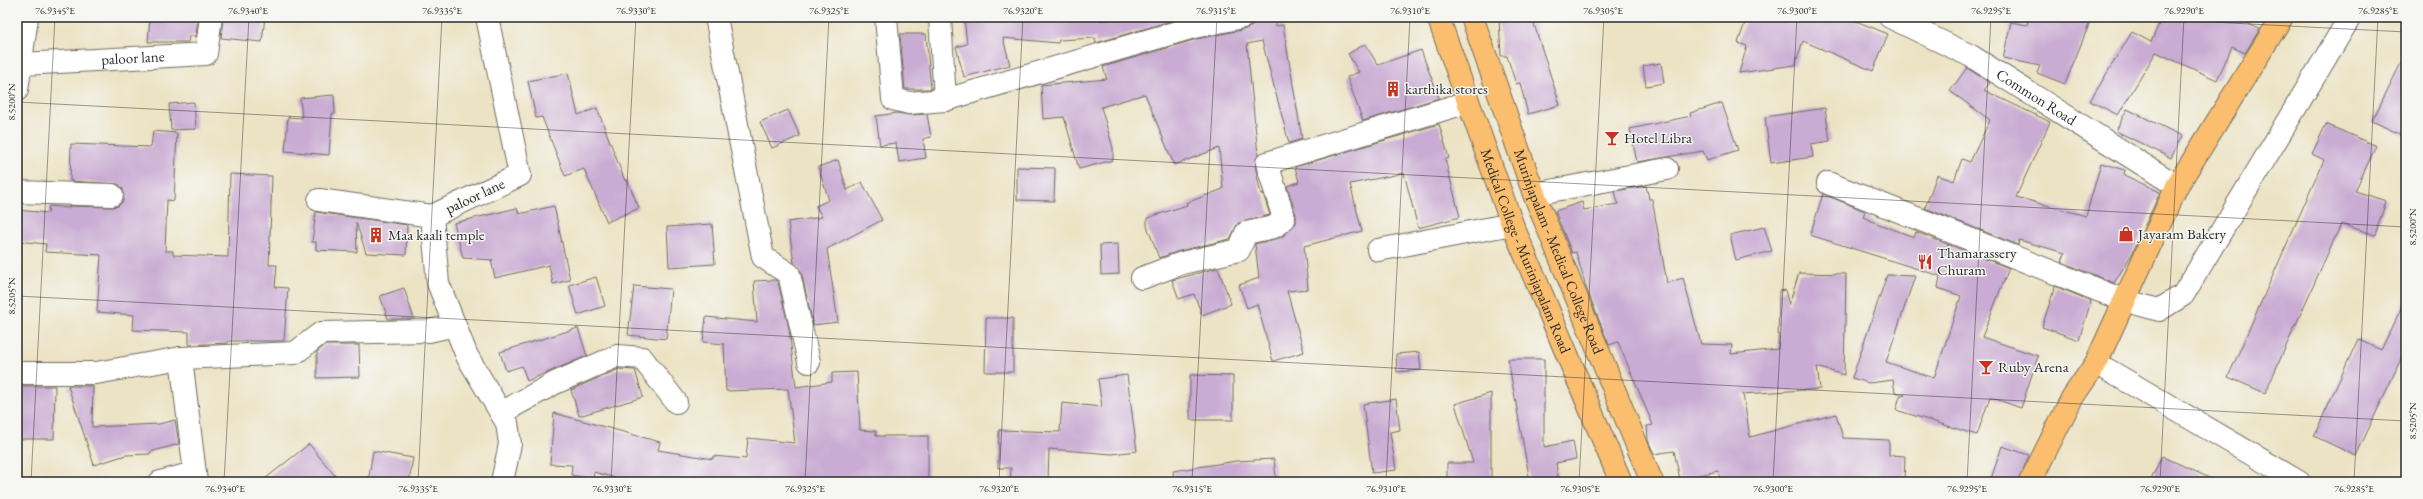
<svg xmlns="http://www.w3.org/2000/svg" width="2423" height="499" viewBox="0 0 2423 499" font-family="'EB Garamond',serif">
  <rect width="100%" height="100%" fill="#f6f6f2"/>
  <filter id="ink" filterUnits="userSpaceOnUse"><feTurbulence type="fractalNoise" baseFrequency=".025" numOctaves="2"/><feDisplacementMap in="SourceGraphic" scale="8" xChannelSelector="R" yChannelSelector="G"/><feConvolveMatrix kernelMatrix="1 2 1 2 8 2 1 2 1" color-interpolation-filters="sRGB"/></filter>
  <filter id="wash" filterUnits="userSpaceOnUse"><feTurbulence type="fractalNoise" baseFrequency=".012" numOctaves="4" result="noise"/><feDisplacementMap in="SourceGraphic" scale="16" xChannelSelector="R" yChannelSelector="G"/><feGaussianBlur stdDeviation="0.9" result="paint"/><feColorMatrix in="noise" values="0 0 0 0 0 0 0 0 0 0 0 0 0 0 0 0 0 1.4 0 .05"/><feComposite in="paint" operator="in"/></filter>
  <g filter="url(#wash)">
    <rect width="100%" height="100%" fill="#ece3c4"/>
    <g id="blocks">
      <path fill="#c9abd3" d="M 150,17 L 198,17 L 196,36 L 189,36 L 188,42 L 148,42 Z
        M 223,17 L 265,17 L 262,42 L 221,38 Z
        M 964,17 L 1100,17 L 1100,20 L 1184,17 L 1096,43 L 1095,38 L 1059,40 L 1058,43 L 1003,38 L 1010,65 L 964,77 L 956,47 L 967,44 Z
        M 1255,17 L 1276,17 L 1276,26 L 1283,25 L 1302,139 L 1289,143 L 1262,41 L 1247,44 L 1258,155 L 1255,166 L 1261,194 L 1263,193 L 1270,215 L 1238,223 L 1230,239 L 1179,251 L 1159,258 L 1147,226 L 1147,218 L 1187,205 L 1186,203 L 1223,189 L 1219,148 L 1174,165 L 1145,94 L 1101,107 L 1113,148 L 1113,160 L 1079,169 L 1064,117 L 1043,119 L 1041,85 L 1107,79 L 1103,67 L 1197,39 L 1246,29 L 1252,26 Z
        M 1747,17 L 1858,17 L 1856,21 L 1888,34 L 1873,71 L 1803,41 L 1795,65 L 1739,73 L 1747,46 L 1738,43 Z
        M 2029,17 L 2092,17 L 2065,84 L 2037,73 L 2040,66 L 2003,58 L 2011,22 L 2027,25 Z
        M 2162,17 L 2232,17 L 2260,29 L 2245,53 L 2232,47 L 2217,80 L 2156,52 L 2118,115 L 2090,101 L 2132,32 L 2151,42 Z
        M 1532,18 L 1560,105 L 1528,114 L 1520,83 L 1516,84 L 1507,56 L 1501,56 L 1499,19 Z
        M 900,34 L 926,34 L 931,89 L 905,89 Z
        M 1365,44 L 1378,65 L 1421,50 L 1439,98 L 1363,121 L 1347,77 L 1359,72 L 1348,54 Z
        M 2406,53 L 2406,137 L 2372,121 Z
        M 1661,63 L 1664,83 L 1646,86 L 1643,66 Z
        M 1967,68 L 1990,83 L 1984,90 L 2050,122 L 2016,197 L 2086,216 L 2101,163 L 2125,170 L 2124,175 L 2160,192 L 2132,254 L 2114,283 L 2062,262 L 2065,253 L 2019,240 L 2018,245 L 1925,208 L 1937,175 L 1954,181 L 1962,159 L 1970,162 L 1990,120 L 1950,91 Z
        M 568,73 L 578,115 L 597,108 L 625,181 L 627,180 L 639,208 L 607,222 L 584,169 L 565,176 L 542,117 L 536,118 L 528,81 Z
        M 334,95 L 335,114 L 332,114 L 329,155 L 285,151 L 288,117 L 302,118 L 300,98 Z
        M 194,102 L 196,129 L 171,130 L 169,104 Z
        M 1722,103 L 1738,150 L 1707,160 L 1703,151 L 1637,162 L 1630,129 L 1691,116 L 1690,113 Z
        M 1825,108 L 1830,141 L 1811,144 L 1813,157 L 1771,163 L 1765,117 Z
        M 2127,109 L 2182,136 L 2171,158 L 2116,131 Z
        M 788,110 L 800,136 L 772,148 L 760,122 Z
        M 897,113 L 910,115 L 927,114 L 931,137 L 923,139 L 926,158 L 899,162 L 896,143 L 880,145 L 876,116 Z
        M 1439,124 L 1449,158 L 1445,159 L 1460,217 L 1418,228 L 1404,173 L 1350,184 L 1362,231 L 1304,246 L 1308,289 L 1287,291 L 1304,352 L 1273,361 L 1257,304 L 1247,308 L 1239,285 L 1259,278 L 1255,244 L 1282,237 L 1296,223 L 1296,215 L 1287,186 L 1299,182 L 1295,167 Z
        M 2326,124 L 2376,146 L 2355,191 L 2386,201 L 2375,235 L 2341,224 L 2265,393 L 2228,377 L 2324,160 L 2312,154 Z
        M 153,131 L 177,133 L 174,201 L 167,200 L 165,251 L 173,251 L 173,255 L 228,257 L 230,174 L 272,176 L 269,265 L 277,265 L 275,287 L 288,288 L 284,341 L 228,341 L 228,343 L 189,345 L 189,332 L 133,330 L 134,315 L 97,312 L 101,255 L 45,252 L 46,244 L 17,241 L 17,210 L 48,213 L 49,206 L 69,208 L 69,206 L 112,207 L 118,206 L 123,201 L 123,189 L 118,184 L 70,181 L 71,144 L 151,147 Z
        M 838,160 L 847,190 L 862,182 L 882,220 L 827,249 L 838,322 L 813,325 L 801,271 L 794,263 L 788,222 L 822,217 L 816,206 L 829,200 L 818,167 Z
        M 1017,167 L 1055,168 L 1054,201 L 1017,200 Z
        M 1646,186 L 1649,199 L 1652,199 L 1667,283 L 1683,278 L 1701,344 L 1732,345 L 1731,354 L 1778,349 L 1779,291 L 1785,290 L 1789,305 L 1799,273 L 1846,274 L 1844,375 L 1817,367 L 1820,389 L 1743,394 L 1750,437 L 1836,414 L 1843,438 L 1889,440 L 1889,455 L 1905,456 L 1904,482 L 1721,482 L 1718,471 L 1680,479 L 1674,451 L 1654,454 L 1648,440 L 1647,426 L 1653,425 L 1618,342 L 1609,345 L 1586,287 L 1576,252 L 1572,253 L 1555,211 L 1582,202 L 1584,210 L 1618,204 L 1615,191 Z
        M 1823,194 L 1865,211 L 1863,217 L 1876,223 L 1914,237 L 1916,232 L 2009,268 L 1982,337 L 2038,356 L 2021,408 L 1990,397 L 1977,435 L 1896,410 L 1900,396 L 1905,395 L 1895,392 L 1893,380 L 1869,383 L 1852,378 L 1887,275 L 1915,276 L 1886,362 L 1934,378 L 1961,296 L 1938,288 L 1940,276 L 1810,235 Z
        M 554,206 L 570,280 L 553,284 L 549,265 L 495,278 L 491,260 L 493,260 L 463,258 L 454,223 L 517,208 L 519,214 Z
        M 316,212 L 407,225 L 406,255 L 366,253 L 356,222 L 357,252 L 316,250 L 316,242 L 312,242 Z
        M 712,224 L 715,264 L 669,267 L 667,227 Z
        M 1764,227 L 1772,251 L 1736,260 L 1730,235 Z
        M 1118,244 L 1119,274 L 1101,275 L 1100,245 Z
        M 1218,268 L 1231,304 L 1202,315 L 1194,294 L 1179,299 L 1172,280 Z
        M 596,277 L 605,306 L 578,315 L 569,285 Z
        M 775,280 L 778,282 L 789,329 L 796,387 L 832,382 L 832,373 L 857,372 L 860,430 L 876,431 L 876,436 L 928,436 L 928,482 L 629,482 L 594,472 L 593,479 L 571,475 L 572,465 L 550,464 L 554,413 L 660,442 L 658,450 L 713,459 L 713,456 L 746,459 L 748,438 L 795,443 L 788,389 L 726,391 L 724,344 L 703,342 L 706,317 L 757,322 L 754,281 Z
        M 634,286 L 671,289 L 666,339 L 628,335 Z
        M 2055,286 L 2091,301 L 2079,340 L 2042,327 Z
        M 404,288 L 414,319 L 388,319 L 380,296 Z
        M 2406,298 L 2406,348 L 2356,456 L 2314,436 L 2358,339 L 2381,350 Z
        M 986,318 L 1013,318 L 1013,372 L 985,372 Z
        M 578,328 L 587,356 L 527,381 L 522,366 L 506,371 L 500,352 Z
        M 325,345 L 359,345 L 360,377 L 317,378 L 317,352 Z
        M 1419,352 L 1421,370 L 1397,372 L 1396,354 Z
        M 1508,359 L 1544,359 L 1544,447 L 1573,441 L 1576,459 L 1556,463 L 1559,482 L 1530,482 Z
        M 619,369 L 635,370 L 643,397 L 579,416 L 571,390 Z
        M 1127,375 L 1137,451 L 1112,454 L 1049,449 L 1048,482 L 1010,482 L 1011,468 L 998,468 L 999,430 L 1060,432 L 1062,403 L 1102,407 L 1098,379 Z
        M 1190,375 L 1233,376 L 1233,420 L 1190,420 Z
        M 20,386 L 55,386 L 54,439 L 20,439 Z
        M 68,386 L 93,386 L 92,427 L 159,424 L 175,420 L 179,444 L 150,452 L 150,454 L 126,455 L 94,465 Z
        M 1491,393 L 1491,482 L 1447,482 L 1447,463 L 1473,463 L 1455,404 Z
        M 1396,399 L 1400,430 L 1390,432 L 1396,470 L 1372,473 L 1363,404 Z
        M 309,444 L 340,482 L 261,482 Z
        M 2002,446 L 2029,455 L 2018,482 L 1990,482 Z
        M 373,451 L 413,458 L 409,482 L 368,482 Z
        M 2162,456 L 2218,482 L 2150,482 Z
        M 1274,459 L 1276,478 L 1247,482 L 1174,482 L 1173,471 L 1236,461 Z"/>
    </g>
  </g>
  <g filter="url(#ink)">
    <use href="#blocks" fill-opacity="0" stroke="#6f6b61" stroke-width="1"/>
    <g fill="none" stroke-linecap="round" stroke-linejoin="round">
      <g stroke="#6f6b61" stroke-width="24">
        <g id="minor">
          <path d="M 487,17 L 520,175 L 432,216 L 438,283 L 467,356 L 507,423 L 510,444 L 502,482"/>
          <path d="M 716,17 L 763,257 L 789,274 L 809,362"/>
          <path d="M 886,17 L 893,99 L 909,103 L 945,100 L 1194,27 L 1243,17"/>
          <path d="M 940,17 L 945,100"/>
          <path id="s1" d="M 1890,17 L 1971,56 L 2177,186"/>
          <path id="s2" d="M 22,64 L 206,54 L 211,17"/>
          <path d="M 17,90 L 27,17"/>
          <path d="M 1828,183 L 2123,300 L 2159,310 L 2183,295 L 2350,17"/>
          <path d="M 17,192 L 112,195"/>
          <path d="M 1534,194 L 1667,169"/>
          <path d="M 319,200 L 432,216"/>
          <path d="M 1378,250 L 1512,224"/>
          <path d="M 1142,278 L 1182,263 L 1239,250 L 1246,233 L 1274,227 L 1284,219 L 1267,163 L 1468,102"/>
          <path d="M 181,358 L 196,482"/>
          <path d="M 2096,363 L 2299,482"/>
          <path d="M 17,373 L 96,373 L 181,358 L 295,353 L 321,333 L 429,331 L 455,325"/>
          <path d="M 501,413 L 555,383 L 617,356 L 642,358 L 676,402"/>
          <path d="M 160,482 L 193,473"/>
        </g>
      </g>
      <g stroke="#6f6b61" stroke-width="24">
        <g id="major">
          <path id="s3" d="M 1438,17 L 1512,224 L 1621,482"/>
          <path id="s4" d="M 1472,17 L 1534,194 L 1652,482"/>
          <path d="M 2030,482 L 2072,398 L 2096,363 L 2177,186 L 2282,17"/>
        </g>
      </g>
      <use href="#minor" stroke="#fff" stroke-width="22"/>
      <use href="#major" stroke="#fabe6e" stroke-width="22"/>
    </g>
  </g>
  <path fill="none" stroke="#2b2b2b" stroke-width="1" stroke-opacity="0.45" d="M 2113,17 L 2406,32M 17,102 L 2406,227M 17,296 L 2406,421M 31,482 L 55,17M 224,482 L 249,17M 418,482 L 442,17M 611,482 L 636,17M 805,482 L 829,17M 999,482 L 1023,17M 1192,482 L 1217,17M 1386,482 L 1410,17M 1579,482 L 1604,17M 1773,482 L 1797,17M 1967,482 L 1991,17M 2160,482 L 2184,17M 2354,482 L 2378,17"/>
  <defs>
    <g id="building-bare" transform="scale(1.2)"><path d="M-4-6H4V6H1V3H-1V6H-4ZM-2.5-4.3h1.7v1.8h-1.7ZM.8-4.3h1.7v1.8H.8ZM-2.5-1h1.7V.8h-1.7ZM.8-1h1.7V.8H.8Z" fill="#c8321e" stroke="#f6f6f2" stroke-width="2.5" paint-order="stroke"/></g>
    <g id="bar-bare" transform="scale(1.2)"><path d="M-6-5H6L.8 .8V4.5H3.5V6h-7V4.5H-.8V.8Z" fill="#c8321e" stroke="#f6f6f2" stroke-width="2.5" paint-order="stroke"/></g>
    <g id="shop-bare" transform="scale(1.2)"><path d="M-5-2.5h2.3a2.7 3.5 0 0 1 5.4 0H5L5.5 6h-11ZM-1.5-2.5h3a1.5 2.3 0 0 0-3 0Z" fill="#c8321e" stroke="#f6f6f2" stroke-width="2.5" paint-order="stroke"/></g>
    <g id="restaurant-bare" transform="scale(1.2)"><path d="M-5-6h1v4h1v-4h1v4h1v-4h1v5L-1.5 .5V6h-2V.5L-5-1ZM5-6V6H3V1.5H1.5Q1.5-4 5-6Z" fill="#c8321e" stroke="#f6f6f2" stroke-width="2.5" paint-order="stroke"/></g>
  </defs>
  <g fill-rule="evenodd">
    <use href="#building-bare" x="1393" y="89"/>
    <use href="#bar-bare" x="1612" y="138"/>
    <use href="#shop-bare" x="2126" y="234"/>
    <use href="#building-bare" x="376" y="235"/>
    <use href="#restaurant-bare" x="1925" y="262"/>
    <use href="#bar-bare" x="1986" y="367"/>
  </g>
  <g text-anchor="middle" stroke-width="3" stroke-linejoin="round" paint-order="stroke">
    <g font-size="15" fill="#2b2b2b" stroke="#f6f6f2">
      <text dy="5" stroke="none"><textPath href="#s2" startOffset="111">paloor lane</textPath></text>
      <text dy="5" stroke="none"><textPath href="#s1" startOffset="167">Common Road</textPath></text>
      <text transform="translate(475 196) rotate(-25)" y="5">paloor lane</text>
      <text dy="5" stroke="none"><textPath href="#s3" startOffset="250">Medical College - Murinjapalam Road</textPath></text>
      <text dy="5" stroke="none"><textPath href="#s4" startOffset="250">Murinjapalam - Medical College Road</textPath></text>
    </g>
    <g font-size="15" fill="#2b2b2b" stroke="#f6f6f2" text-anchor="start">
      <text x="1405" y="94">karthika stores</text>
      <text x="1624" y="143">Hotel Libra</text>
      <text x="2138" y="239">Jayaram Bakery</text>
      <text x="388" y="240">Maa kaali temple</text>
      <text x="1937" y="258">Thamarassery<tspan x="1937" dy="17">Churam</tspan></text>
      <text x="1998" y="372">Ruby Arena</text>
    </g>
  </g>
  <rect width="2423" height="499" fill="none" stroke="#f6f6f2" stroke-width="44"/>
  <rect x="22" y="22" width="2379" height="455" fill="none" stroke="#2b2b2b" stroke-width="1.5"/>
  <g font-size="10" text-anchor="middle" fill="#2b2b2b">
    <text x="55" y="14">76.9345°E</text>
    <text x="248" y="14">76.9340°E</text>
    <text x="442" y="14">76.9335°E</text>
    <text x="636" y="14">76.9330°E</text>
    <text x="829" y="14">76.9325°E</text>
    <text x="1023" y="14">76.9320°E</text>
    <text x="1216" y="14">76.9315°E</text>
    <text x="1410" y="14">76.9310°E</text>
    <text x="1603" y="14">76.9305°E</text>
    <text x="1797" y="14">76.9300°E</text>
    <text x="1991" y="14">76.9295°E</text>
    <text x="2184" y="14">76.9290°E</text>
    <text x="2378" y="14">76.9285°E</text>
    <text transform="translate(11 102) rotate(-90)" y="4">8.5200°N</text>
    <text transform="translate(2412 227) rotate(-90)" y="4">8.5200°N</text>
    <text transform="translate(11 296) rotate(-90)" y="4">8.5205°N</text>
    <text transform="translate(2412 421) rotate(-90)" y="4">8.5205°N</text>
    <text x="225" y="492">76.9340°E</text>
    <text x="418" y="492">76.9335°E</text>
    <text x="612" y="492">76.9330°E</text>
    <text x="805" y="492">76.9325°E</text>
    <text x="999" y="492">76.9320°E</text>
    <text x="1192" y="492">76.9315°E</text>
    <text x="1386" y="492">76.9310°E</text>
    <text x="1580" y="492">76.9305°E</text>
    <text x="1773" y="492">76.9300°E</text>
    <text x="1967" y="492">76.9295°E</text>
    <text x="2160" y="492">76.9290°E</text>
    <text x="2354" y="492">76.9285°E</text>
  </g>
</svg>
